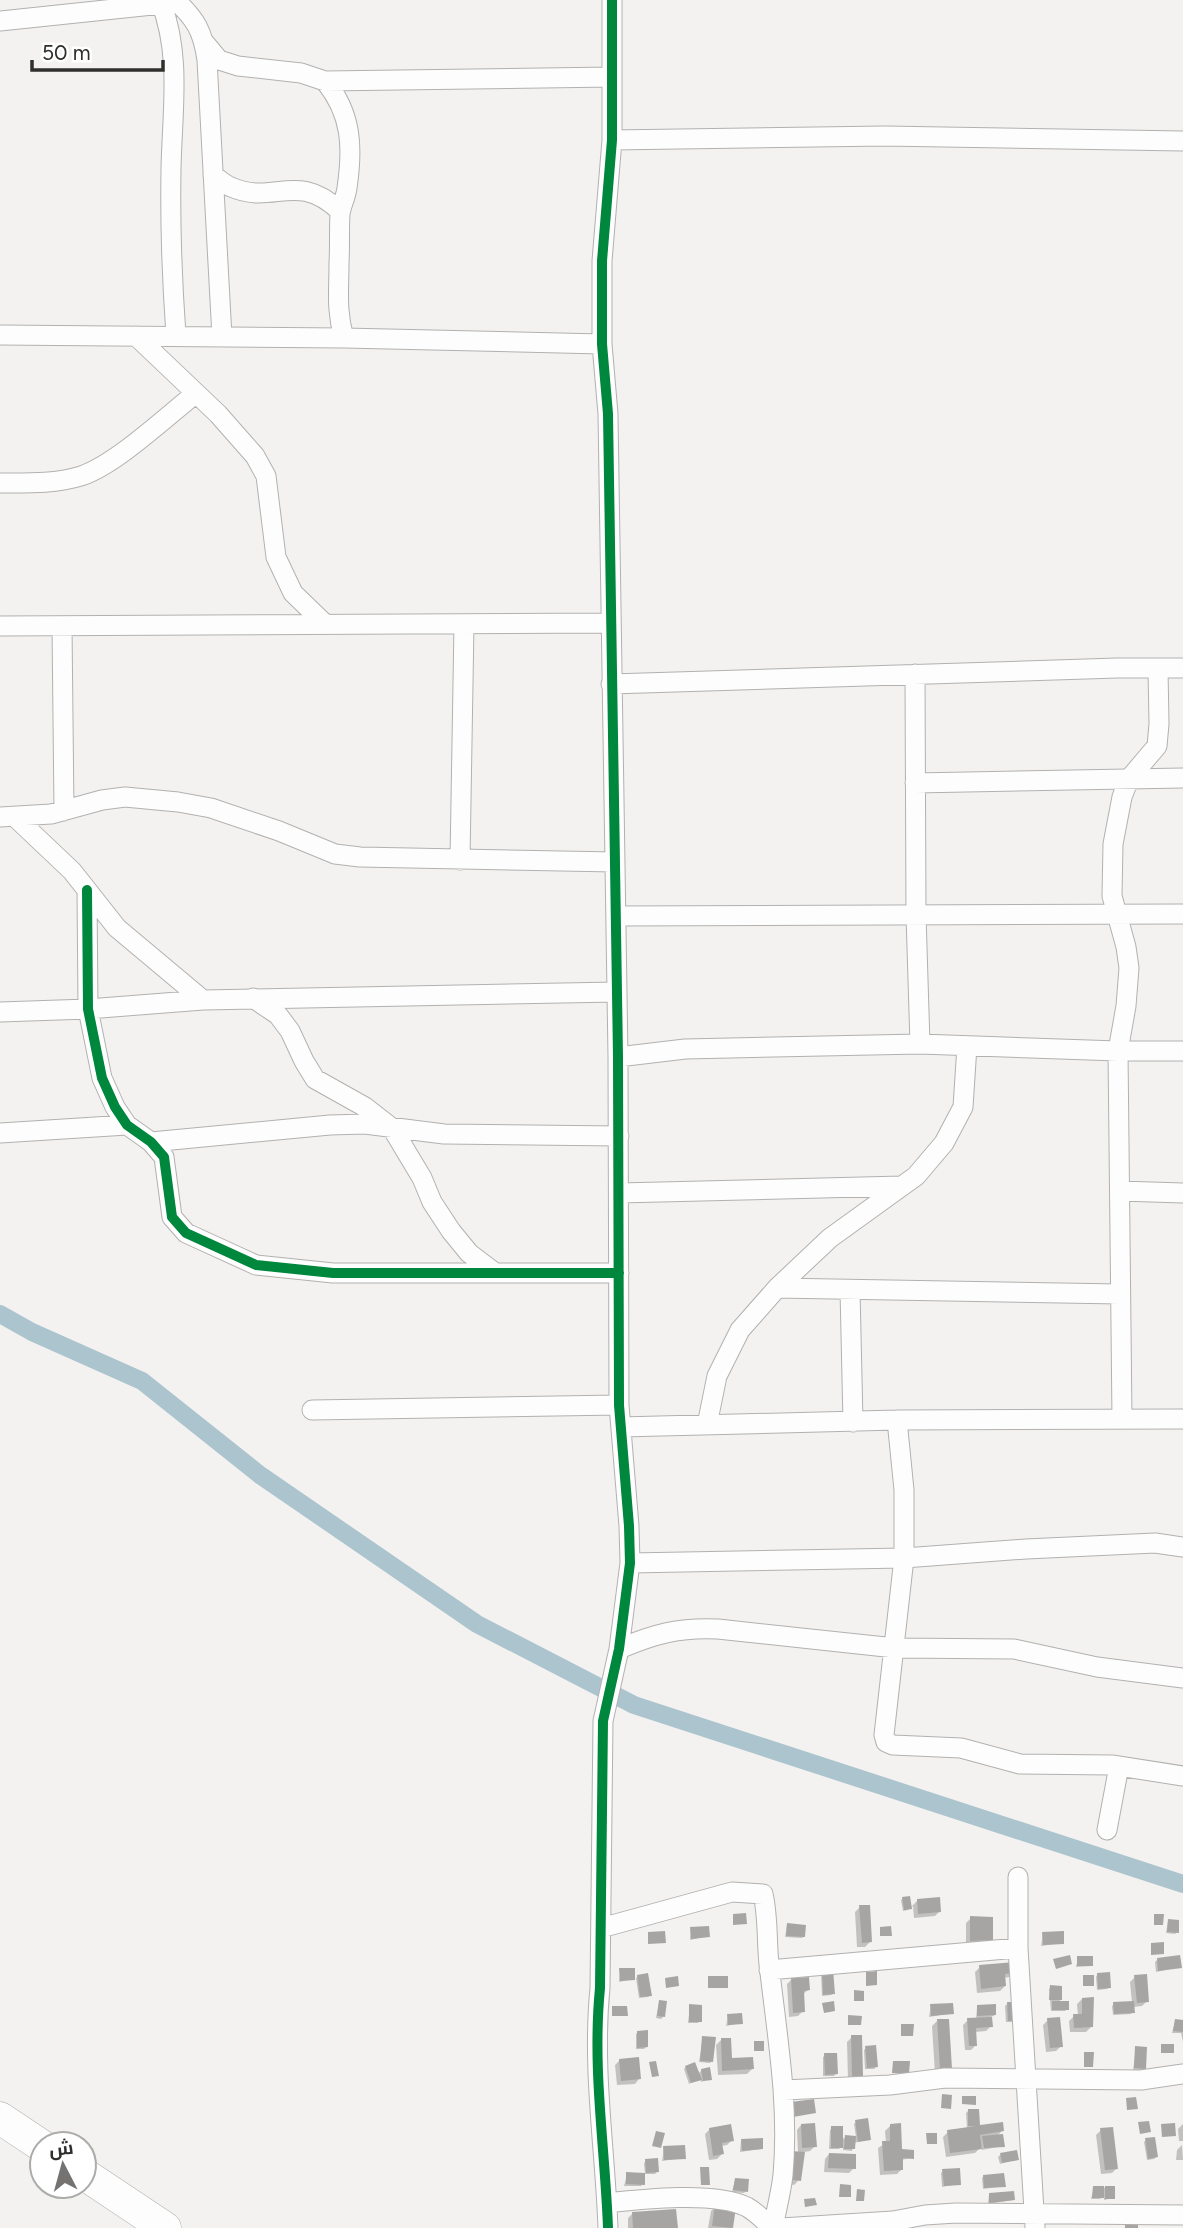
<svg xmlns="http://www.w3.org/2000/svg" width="1183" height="2228" viewBox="0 0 1183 2228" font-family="Figtree,Cairo,sans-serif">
  <rect width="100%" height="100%" fill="#f3f2f0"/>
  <path fill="#0003" d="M 903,1898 L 910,1908 L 918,1900 L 940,1911 L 935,1916 L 914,1918 L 913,1906 L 908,1910 L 903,1911 L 901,1900 Z
    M 860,1907 L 870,1942 L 865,1947 L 857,1947 L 855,1912 Z
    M 971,1918 L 991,1940 L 986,1945 L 966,1945 L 966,1923 Z
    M 1168,1921 L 1177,1932 L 1175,1934 L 1166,1933 Z
    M 787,1925 L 804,1936 L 802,1938 L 785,1937 Z
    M 691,1929 L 708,1936 L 690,1940 Z
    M 1043,1934 L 1062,1943 L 1041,1946 Z
    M 1078,1958 L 1091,1966 L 1076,1967 Z
    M 1157,1960 L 1180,1967 L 1156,1972 L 1155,1962 Z
    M 980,1967 L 1014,1972 L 1009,1977 L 1004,1978 L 1005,1986 L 1000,1991 L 977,1993 L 975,1972 Z
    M 620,1970 L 633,1979 L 619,1982 Z
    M 823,1971 L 833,1993 L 831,1995 L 822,1996 L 821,1973 Z
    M 1097,1975 L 1109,1987 L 1107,1989 L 1097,1990 L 1096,1977 Z
    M 638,1976 L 650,1995 L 648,1997 L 639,1998 L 636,1978 Z
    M 1135,1977 L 1147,2001 L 1142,2006 L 1133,2007 L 1131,2014 L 1113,2015 L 1112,2006 L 1114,2004 L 1132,2003 L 1130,1982 Z
    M 792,1979 L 808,1990 L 802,1995 L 803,2011 L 798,2016 L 789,2017 L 787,1984 Z
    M 1051,1987 L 1060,1988 L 1060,2003 L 1067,2009 L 1065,2011 L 1051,2011 L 1049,1989 Z
    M 1082,1999 L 1091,2027 L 1086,2032 L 1070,2032 L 1069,2021 L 1074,2016 L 1078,2016 L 1077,2004 Z
    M 659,2002 L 663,2017 L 661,2019 L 656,2018 Z
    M 1007,2004 L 1015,2022 L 1006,2022 L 1005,2006 Z
    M 690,2006 L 700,2021 L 698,2023 L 688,2023 Z
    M 931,2006 L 952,2013 L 929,2017 Z
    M 977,2007 L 995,2015 L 991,2017 L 991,2026 L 986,2031 L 975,2032 L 976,2045 L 971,2050 L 965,2050 L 963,2025 L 968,2020 L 976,2020 Z
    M 728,2016 L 741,2023 L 726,2026 Z
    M 1048,2020 L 1061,2046 L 1056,2051 L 1046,2052 L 1043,2025 Z
    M 937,2021 L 950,2068 L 935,2074 L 932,2026 Z
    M 1175,2021 L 1183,2022 L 1183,2042 L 1181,2033 L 1172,2033 Z
    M 638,2032 L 646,2047 L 644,2049 L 636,2049 L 636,2034 Z
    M 852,2037 L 861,2075 L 856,2080 L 848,2080 L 847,2042 Z
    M 703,2038 L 712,2061 L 710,2063 L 699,2062 Z
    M 721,2040 L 730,2060 L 752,2069 L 747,2074 L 718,2075 L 716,2045 Z
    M 866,2048 L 876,2067 L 874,2069 L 865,2069 L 864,2050 Z
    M 1136,2048 L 1145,2068 L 1143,2070 L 1133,2070 Z
    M 825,2055 L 836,2074 L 834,2076 L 823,2076 L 823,2057 Z
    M 620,2060 L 639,2079 L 635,2084 L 617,2085 L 615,2065 Z
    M 686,2067 L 698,2074 L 702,2070 L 710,2079 L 701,2082 L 701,2078 L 689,2084 L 684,2069 Z
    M 968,2111 L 978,2125 L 1002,2131 L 997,2136 L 1003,2146 L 982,2150 L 982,2146 L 975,2153 L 946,2157 L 943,2137 L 948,2132 L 967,2129 L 966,2113 Z
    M 856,2122 L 869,2139 L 854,2143 L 852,2151 L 843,2150 L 843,2145 L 839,2149 L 829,2149 L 830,2130 L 832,2128 L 841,2141 L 845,2137 L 856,2137 L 854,2124 Z
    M 1183,2124 L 1183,2141 L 1179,2141 L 1178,2129 Z
    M 801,2125 L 815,2146 L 810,2151 L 804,2152 L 799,2180 L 794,2185 L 783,2183 L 798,2153 L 797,2130 Z
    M 890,2126 L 901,2154 L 912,2158 L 901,2160 L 902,2169 L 897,2174 L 880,2175 L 878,2148 L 886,2143 L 885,2131 Z
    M 710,2129 L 732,2140 L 727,2145 L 721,2146 L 722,2154 L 717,2159 L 709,2160 L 705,2134 Z
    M 1101,2130 L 1117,2168 L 1112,2173 L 1101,2174 L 1096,2135 Z
    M 1146,2140 L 1156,2157 L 1154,2159 L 1147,2160 L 1144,2142 Z
    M 741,2141 L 761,2149 L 740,2152 Z
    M 1182,2145 L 1183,2160 L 1176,2160 L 1177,2150 Z
    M 664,2148 L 684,2158 L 662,2161 Z
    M 829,2154 L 854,2168 L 849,2173 L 824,2172 L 825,2159 Z
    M 1000,2155 L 1017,2159 L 1000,2164 L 998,2157 Z
    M 646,2161 L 657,2172 L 655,2174 L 645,2174 L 644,2163 Z
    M 943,2171 L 959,2184 L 942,2187 L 941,2173 Z
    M 627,2174 L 643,2184 L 641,2186 L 624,2186 Z
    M 984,2176 L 1004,2186 L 983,2189 L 982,2178 Z
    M 735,2180 L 746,2191 L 744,2193 L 732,2192 Z
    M 1094,2187 L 1113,2188 L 1113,2198 L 1104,2200 L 1104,2195 L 1100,2199 L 1091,2199 Z
    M 989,2195 L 1013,2200 L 988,2204 Z
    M 716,2206 L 734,2209 L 731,2228 L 708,2228 L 711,2211 Z
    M 633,2213 L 676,2228 L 628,2228 L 628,2218 Z"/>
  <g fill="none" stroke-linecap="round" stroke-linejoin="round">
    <path stroke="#abc4cd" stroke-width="18" d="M 0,1314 L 32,1332 L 142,1381 L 260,1475 L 477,1624 L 634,1705 L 1183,1884"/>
  </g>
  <path fill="#a6a5a4" d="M 910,1896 L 912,1909 L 904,1910 L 902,1897 Z
    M 940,1897 L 941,1912 L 918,1914 L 917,1899 Z
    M 859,1905 L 870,1905 L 872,1942 L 862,1943 Z
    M 746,1913 L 747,1924 L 733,1925 L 733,1914 Z
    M 1154,1914 L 1164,1914 L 1163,1925 L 1154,1925 Z
    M 970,1916 L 993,1917 L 993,1940 L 970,1941 Z
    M 1168,1919 L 1179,1920 L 1179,1933 L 1167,1932 Z
    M 787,1923 L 806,1925 L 805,1937 L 786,1936 Z
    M 709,1926 L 710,1937 L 691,1939 L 690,1927 Z
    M 891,1926 L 892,1936 L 880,1936 L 880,1927 Z
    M 665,1931 L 666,1943 L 648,1944 L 648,1932 Z
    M 1064,1931 L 1064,1944 L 1043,1945 L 1042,1932 Z
    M 1164,1942 L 1164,1954 L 1151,1955 L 1151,1943 Z
    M 1070,1955 L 1072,1964 L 1056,1969 L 1053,1959 Z
    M 1180,1955 L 1182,1968 L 1158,1971 L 1157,1958 Z
    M 1077,1956 L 1093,1956 L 1093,1966 L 1077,1966 Z
    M 1015,1962 L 1016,1973 L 1005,1974 L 1006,1986 L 981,1989 L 979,1965 Z
    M 619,1968 L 635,1968 L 635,1980 L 620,1981 Z
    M 822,1969 L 833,1969 L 835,1994 L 823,1995 Z
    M 877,1971 L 877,1985 L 866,1986 L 866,1972 Z
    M 1110,1972 L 1111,1988 L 1098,1989 L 1097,1973 Z
    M 648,1973 L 652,1996 L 640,1997 L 637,1975 Z
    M 1147,1974 L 1149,2002 L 1137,2003 L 1134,1975 Z
    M 1083,1975 L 1094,1975 L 1094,1986 L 1083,1986 Z
    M 678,1976 L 679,1986 L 666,1988 L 665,1978 Z
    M 708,1976 L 728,1976 L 728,1988 L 708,1988 Z
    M 809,1977 L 810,1990 L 804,1991 L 805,2012 L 793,2013 L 791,1978 Z
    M 1050,1985 L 1062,1986 L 1062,2000 L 1049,2000 Z
    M 854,1990 L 864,1991 L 864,2001 L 854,2001 Z
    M 1094,1997 L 1093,2027 L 1074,2028 L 1073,2014 L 1082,2014 L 1082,1998 Z
    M 659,2000 L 667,2001 L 665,2017 L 657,2016 Z
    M 834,2001 L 835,2011 L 824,2013 L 822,2003 Z
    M 1052,2001 L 1069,2001 L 1069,2010 L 1052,2010 Z
    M 1134,2001 L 1135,2013 L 1114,2014 L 1113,2002 Z
    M 1007,2002 L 1018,2002 L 1019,2020 L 1008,2021 Z
    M 953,2003 L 954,2014 L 931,2016 L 930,2004 Z
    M 689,2004 L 702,2005 L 702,2022 L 689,2022 Z
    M 996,2004 L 996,2015 L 977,2016 L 977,2005 Z
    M 612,2006 L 627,2006 L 628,2016 L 612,2016 Z
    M 742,2013 L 743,2024 L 728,2025 L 727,2014 Z
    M 848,2015 L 862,2016 L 861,2025 L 848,2025 Z
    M 992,2017 L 993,2027 L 976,2028 L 977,2046 L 969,2046 L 967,2018 Z
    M 1060,2017 L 1063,2047 L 1050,2048 L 1047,2018 Z
    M 937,2019 L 949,2019 L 952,2069 L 940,2070 Z
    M 1175,2019 L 1183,2020 L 1183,2032 L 1173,2031 Z
    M 901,2024 L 914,2024 L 913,2036 L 901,2036 Z
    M 648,2030 L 648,2047 L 637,2048 L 637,2031 Z
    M 851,2035 L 862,2035 L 863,2076 L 852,2076 Z
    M 702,2036 L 716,2037 L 713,2062 L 700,2061 Z
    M 721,2038 L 731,2038 L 732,2058 L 753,2057 L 754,2069 L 722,2071 Z
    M 754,2041 L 764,2041 L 764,2051 L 754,2051 Z
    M 1161,2044 L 1174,2044 L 1174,2053 L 1161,2053 Z
    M 876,2045 L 878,2067 L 867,2068 L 865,2046 Z
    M 1135,2046 L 1147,2047 L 1146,2069 L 1134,2068 Z
    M 1084,2052 L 1094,2052 L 1093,2067 L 1084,2067 Z
    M 824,2053 L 837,2053 L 838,2074 L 825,2075 Z
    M 639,2057 L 641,2079 L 621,2081 L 619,2059 Z
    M 656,2061 L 659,2076 L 652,2077 L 649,2062 Z
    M 893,2061 L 910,2061 L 909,2074 L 892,2073 Z
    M 695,2062 L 702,2080 L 691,2083 L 685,2066 Z
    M 710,2067 L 712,2080 L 703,2081 L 701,2069 Z
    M 942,2094 L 952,2095 L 951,2109 L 941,2108 Z
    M 962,2096 L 976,2096 L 976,2105 L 962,2104 Z
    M 1136,2097 L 1138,2109 L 1127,2110 L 1126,2098 Z
    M 814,2099 L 816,2113 L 793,2117 L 791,2102 Z
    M 968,2109 L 979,2109 L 980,2125 L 1003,2122 L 1004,2131 L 980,2135 L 982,2149 L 950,2153 L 947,2130 L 976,2126 L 968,2126 Z
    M 868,2118 L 871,2140 L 858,2142 L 855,2120 Z
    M 1149,2121 L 1151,2132 L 1140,2134 L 1138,2122 Z
    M 815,2123 L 817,2147 L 802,2148 L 801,2124 Z
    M 901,2123 L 902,2149 L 914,2150 L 914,2159 L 903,2158 L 903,2170 L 884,2171 L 882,2141 L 890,2141 L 890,2124 Z
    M 1175,2123 L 1176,2136 L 1162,2137 L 1161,2124 Z
    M 731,2124 L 734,2141 L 722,2143 L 724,2154 L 713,2156 L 709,2128 Z
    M 831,2126 L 843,2126 L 843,2148 L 831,2148 Z
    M 1113,2127 L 1118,2169 L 1105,2170 L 1100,2128 Z
    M 656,2131 L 665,2133 L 661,2148 L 652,2146 Z
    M 926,2133 L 937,2133 L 937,2144 L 927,2144 Z
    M 1003,2134 L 1005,2147 L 984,2148 L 982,2136 Z
    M 845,2135 L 856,2136 L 855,2149 L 844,2149 Z
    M 1155,2137 L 1158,2157 L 1148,2159 L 1145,2138 Z
    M 763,2138 L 763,2149 L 742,2151 L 741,2139 Z
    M 685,2145 L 686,2159 L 664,2160 L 663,2146 Z
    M 1017,2150 L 1019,2160 L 1002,2163 L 1000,2153 Z
    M 791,2151 L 805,2152 L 801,2181 L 787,2179 Z
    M 829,2153 L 856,2154 L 856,2169 L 828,2168 Z
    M 658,2158 L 659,2172 L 646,2173 L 645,2159 Z
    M 700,2167 L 709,2167 L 710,2185 L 701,2185 Z
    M 960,2168 L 961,2185 L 944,2186 L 942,2169 Z
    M 626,2172 L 645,2173 L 645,2185 L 626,2184 Z
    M 1004,2173 L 1006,2187 L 984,2188 L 983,2175 Z
    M 735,2178 L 749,2179 L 748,2192 L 733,2190 Z
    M 840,2184 L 851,2185 L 851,2197 L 839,2197 Z
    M 1093,2186 L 1104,2186 L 1104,2198 L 1092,2198 Z
    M 1105,2186 L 1115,2186 L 1115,2199 L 1105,2199 Z
    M 857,2189 L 865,2190 L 864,2201 L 856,2201 Z
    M 1014,2191 L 1015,2200 L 989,2203 L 989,2193 Z
    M 815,2198 L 817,2205 L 805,2207 L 804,2199 Z
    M 715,2204 L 736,2207 L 733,2228 L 712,2226 Z
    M 676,2209 L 678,2228 L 633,2228 L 632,2212 Z
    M 1138,2222 L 1138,2228 L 1125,2228 L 1125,2223 Z"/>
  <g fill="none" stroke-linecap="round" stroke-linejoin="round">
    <g stroke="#b2b1b0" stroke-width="21">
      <path id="minor" d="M 160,0 C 182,55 172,112 171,169 C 170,225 172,280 176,335
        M 175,0 C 196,19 203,32 207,60 L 222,337
        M 0,21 L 162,4
        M 204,42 L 219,60 L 238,66 L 301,73 L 325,81 L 612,77
        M 325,81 C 352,114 353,147 347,188 C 346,197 341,206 340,214 C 339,230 340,247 339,263 C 339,291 336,310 344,338
        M 612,140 L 885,136 L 1183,141
        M 213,175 C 219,179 225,185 231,187 C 274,206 296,170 340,211
        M 0,335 L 344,338 L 602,344
        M 136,336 L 218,414 L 255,456 L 266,476 L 276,557 L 293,593 L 325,624
        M 0,483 C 27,483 55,484 81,476 C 115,465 166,417 195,394
        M 0,626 L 610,623
        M 62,626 L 64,811
        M 915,674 L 916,915 L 920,1044
        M 611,684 L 1117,668 L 1183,668
        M 915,783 L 1183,778
        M 0,817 L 51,814 L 102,800 L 125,797 L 178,802 L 211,808 L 279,831 L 335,854 L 360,857 L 615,862
        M 15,817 L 72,871 L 117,928 L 203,1000
        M 460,860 L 464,624
        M 87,890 L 88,1009 L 102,1078 L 115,1107 L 127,1125 L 151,1142 L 164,1157 L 172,1217 L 186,1233 L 256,1265 L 333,1273 L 619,1273
        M 616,916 L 1183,914
        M 253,998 L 278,1015 L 290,1031 L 304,1061 L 315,1079 L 365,1107 L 392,1128 L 422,1178 L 432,1202 L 451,1231 L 469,1253 L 494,1272
        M 0,1012 L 88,1009 L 203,1000 L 617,992
        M 618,1057 L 685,1049 L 920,1044 L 1118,1051 L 1183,1051
        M 0,1133 L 127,1125
        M 151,1142 L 330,1125 L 365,1124 L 444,1134 L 619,1136
        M 1120,1191 L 1183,1193
        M 619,1193 L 902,1186
        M 777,1288 L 1120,1294
        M 850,1290 L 853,1422
        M 312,1410 L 619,1405
        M 1122,1419 L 1118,1051 L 1126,1006 L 1129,968 L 1126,947 L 1112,896 L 1113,844 L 1122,797 L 1129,779 L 1157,746 L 1159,724 L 1158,669
        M 897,1420 L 904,1490 L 904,1558 L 884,1735 L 886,1742 L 893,1745 L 961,1748 L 1020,1764 L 1112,1765 L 1183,1776
        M 707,1425 L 717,1376 L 740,1330 L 777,1288 L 830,1238 L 916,1176 L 944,1143 L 963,1107 L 967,1046
        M 621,1427 L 897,1420 L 1183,1419
        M 630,1563 L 904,1558 L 1026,1549 L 1155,1543 L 1183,1547
        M 619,1649 C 654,1634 680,1627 718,1629 L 895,1648 L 1014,1649 L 1097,1667 L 1183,1678
        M 1107,1830 L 1119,1766
        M 1018,1877 L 1018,1948 L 1035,2227
        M 601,1928 L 732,1892 L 763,1894 C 769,1920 766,1947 770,1973 C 778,2041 789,2107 783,2175 C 781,2193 776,2211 773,2228
        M 769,1970 L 1018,1948
        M 784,2090 L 890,2085 L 945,2078 L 1141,2080 L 1183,2074
        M 607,2203 C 643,2199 716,2191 747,2207 C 756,2212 765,2221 772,2228
        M 608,2228 C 605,2147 592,2069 600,1988 L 603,1721 L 619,1649 L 630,1563 L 629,1526 L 619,1405 L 618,1057 L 608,414 L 602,344 L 602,261 L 612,140 L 612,0
        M 781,2228 L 893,2221 L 925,2215 L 956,2213 L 1183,2215"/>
    </g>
    <g stroke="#b2b1b0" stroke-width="33">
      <path id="trunk" d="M 0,2118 L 42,2146
        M 84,2174 L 165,2228"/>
    </g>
    <use href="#minor" stroke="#fdfdfd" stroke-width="19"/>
    <use href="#trunk" stroke="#fdfdfd" stroke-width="32"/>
    <g stroke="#fff" stroke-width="15">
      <path id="cycleway" d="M 87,890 L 88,1009 L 102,1078 L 115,1107 L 127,1125 L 151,1142 L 164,1157 L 172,1217 L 186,1233 L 256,1265 L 333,1273 L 619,1273
        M 608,2228 C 605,2147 592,2069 600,1988 L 603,1721 L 619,1649 L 630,1563 L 629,1526 L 619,1405 L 618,1057 L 608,414 L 602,344 L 602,261 L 612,140 L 612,0"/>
    </g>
    <use href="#cycleway" stroke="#00873e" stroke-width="10"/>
  </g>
  <g transform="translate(63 2165) rotate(354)"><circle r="33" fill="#ffffff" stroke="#acacab" stroke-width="2"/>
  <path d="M0-5L12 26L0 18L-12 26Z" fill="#747372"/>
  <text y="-10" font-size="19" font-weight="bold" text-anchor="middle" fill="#2f2f2e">ش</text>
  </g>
  <path d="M32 60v10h131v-10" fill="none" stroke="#2f2f2e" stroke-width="3.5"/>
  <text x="42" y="60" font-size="21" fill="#2f2f2e" stroke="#ffffff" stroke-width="5" paint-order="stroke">50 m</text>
</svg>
